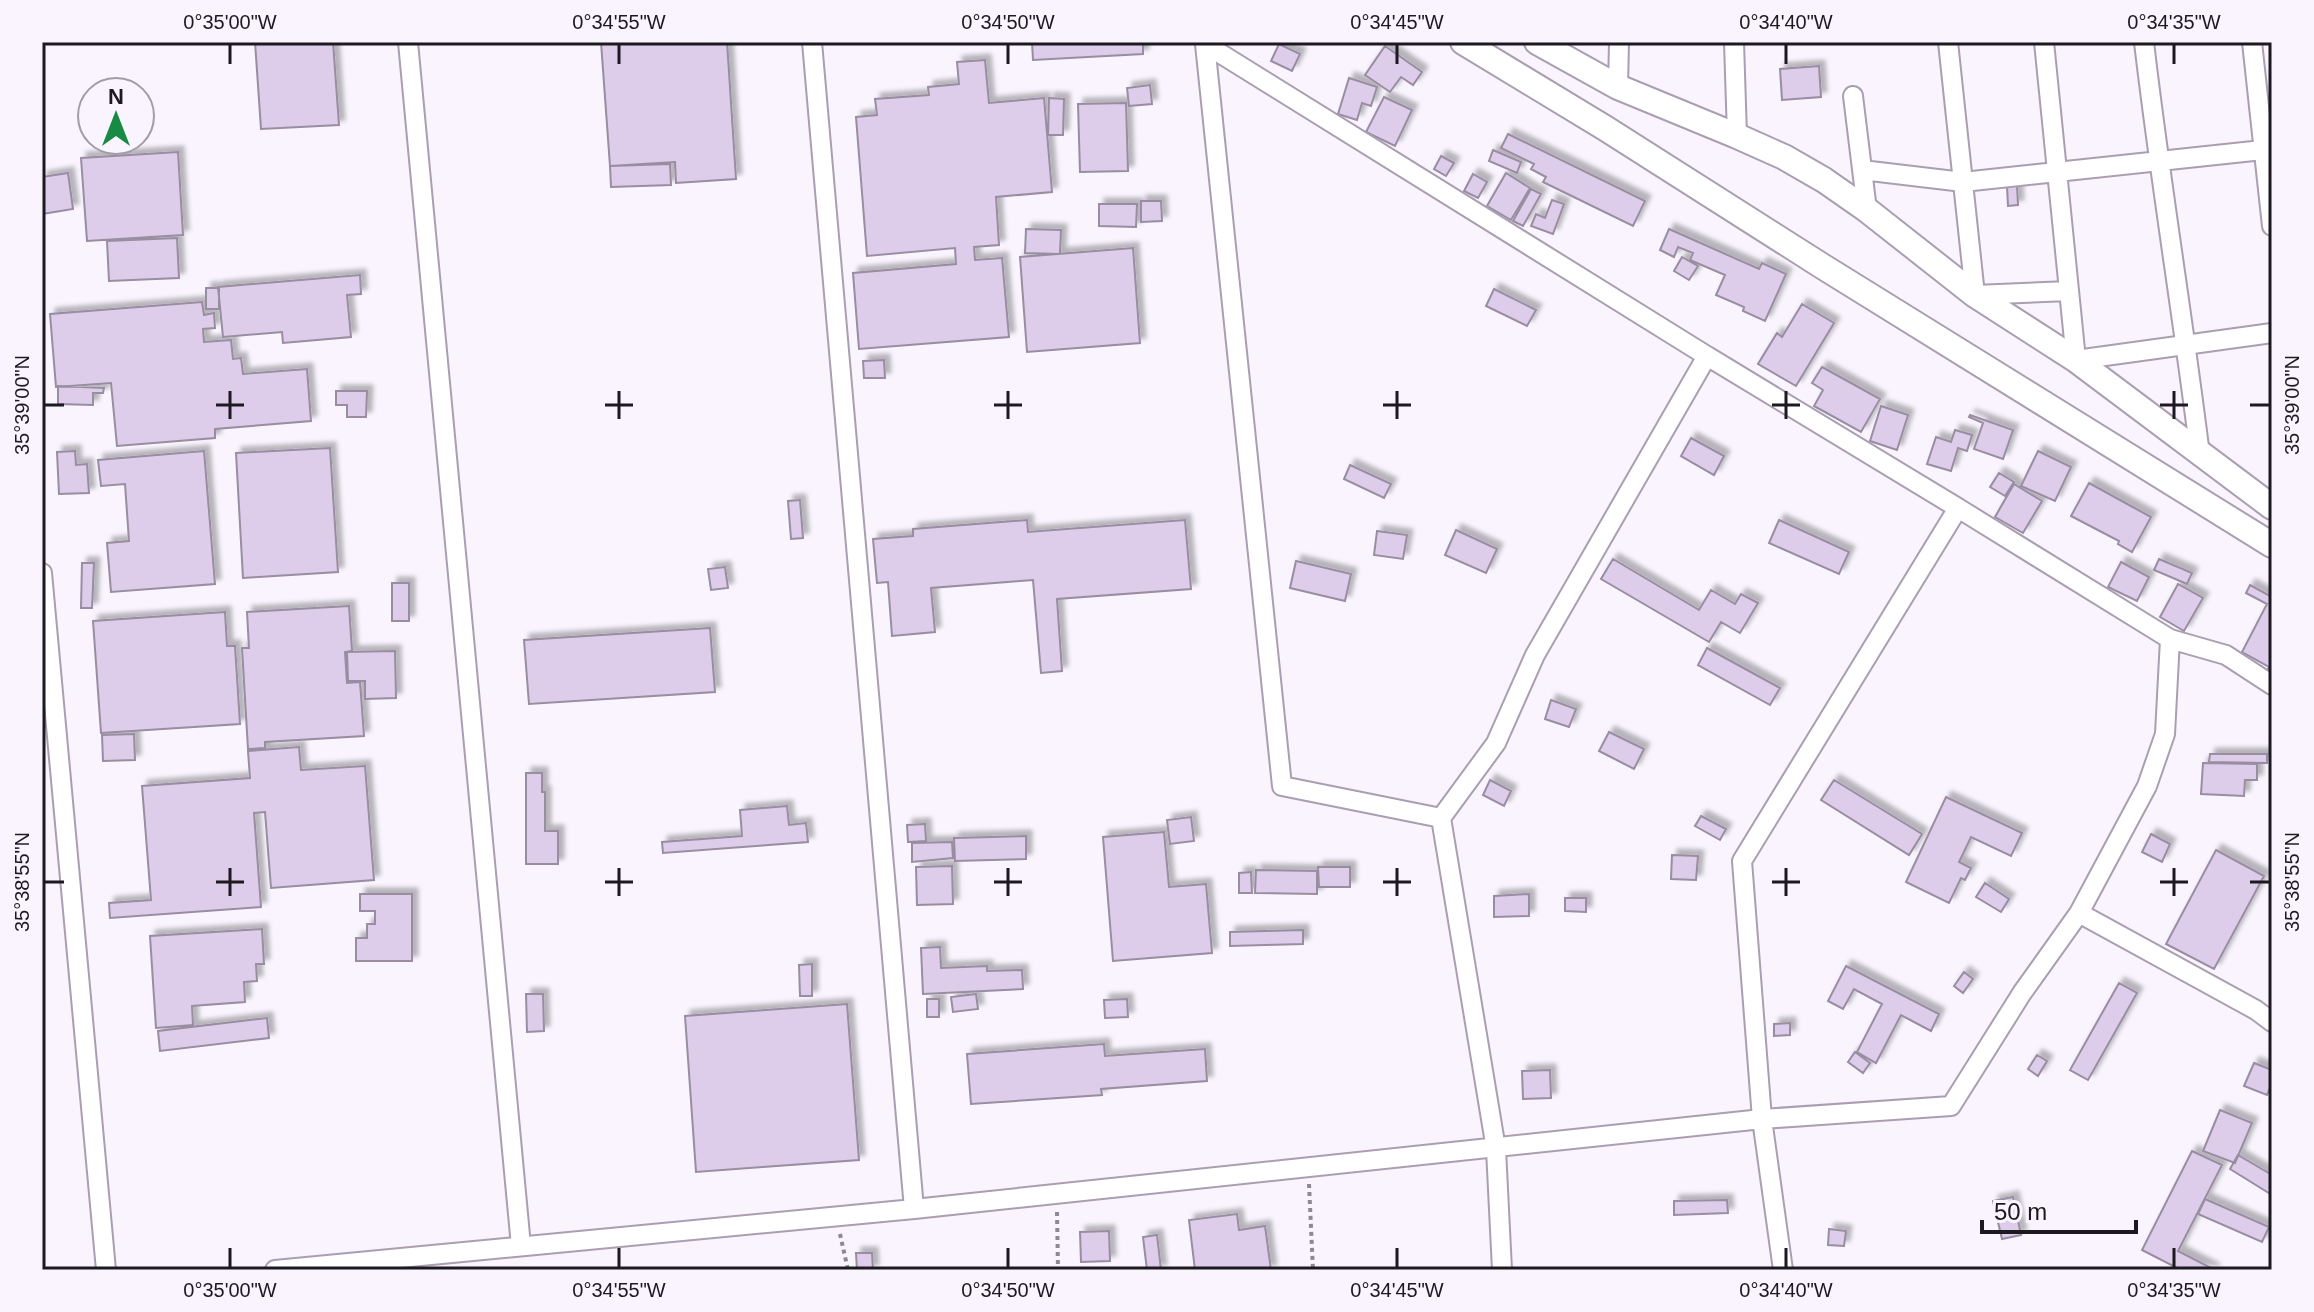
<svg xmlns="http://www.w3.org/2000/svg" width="2314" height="1312" viewBox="0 0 2314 1312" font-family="Arial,sans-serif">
  <defs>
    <filter id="shadow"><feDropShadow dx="5.5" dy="-5.5" stdDeviation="2" flood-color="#0004"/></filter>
  </defs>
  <rect width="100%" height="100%" fill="#f9f4fd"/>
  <path fill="#ddcdea" stroke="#988da1" stroke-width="2" filter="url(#shadow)" d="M 255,42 L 333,42 L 339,125 L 261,129 Z
    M 601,42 L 727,42 L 736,179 L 676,183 L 675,162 L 610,166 Z
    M 1032,42 L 1143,42 L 1143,54 L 1033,60 Z
    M 1279,44 L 1300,54 L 1292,71 L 1271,61 Z
    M 1385,46 L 1422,72 L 1413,85 L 1401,77 L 1390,92 L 1365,75 Z
    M 985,60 L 989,103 L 1044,98 L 1052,192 L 996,197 L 999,245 L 974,247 L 975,260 L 1002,258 L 1009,337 L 859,349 L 853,273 L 956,264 L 955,248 L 867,256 L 856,117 L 877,115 L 875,99 L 929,95 L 928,87 L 959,84 L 957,62 Z
    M 1819,66 L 1821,97 L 1782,100 L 1780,69 Z
    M 1349,78 L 1377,87 L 1371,106 L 1362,103 L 1357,120 L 1338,114 Z
    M 1150,85 L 1152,104 L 1129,106 L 1127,88 Z
    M 1384,97 L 1412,110 L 1395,146 L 1366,132 Z
    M 1049,98 L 1064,99 L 1063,135 L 1048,135 Z
    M 1126,103 L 1128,171 L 1080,172 L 1078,104 Z
    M 1508,134 L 1645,201 L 1633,226 L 1543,182 L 1546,177 L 1531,169 L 1534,164 L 1501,148 Z
    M 1493,150 L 1521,162 L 1517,173 L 1489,161 Z
    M 178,152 L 183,235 L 87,241 L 81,158 Z
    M 1441,156 L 1454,163 L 1446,176 L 1434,169 Z
    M 670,164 L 671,185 L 611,187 L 610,166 Z
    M 68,173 L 73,209 L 42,214 L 42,177 Z
    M 1506,173 L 1530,188 L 1511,220 L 1487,206 Z
    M 1473,174 L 1487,182 L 1478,198 L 1464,191 Z
    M 2007,186 L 2017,186 L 2018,205 L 2008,206 Z
    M 1531,189 L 1541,194 L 1523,226 L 1513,221 Z
    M 1552,200 L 1564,204 L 1553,234 L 1531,226 L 1536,214 L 1545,218 Z
    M 1141,201 L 1161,201 L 1162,221 L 1141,222 Z
    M 1099,204 L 1137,204 L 1136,227 L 1099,226 Z
    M 1026,229 L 1061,230 L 1060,254 L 1025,253 Z
    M 1669,229 L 1759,269 L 1762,263 L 1786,274 L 1765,321 L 1743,311 L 1744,307 L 1716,295 L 1725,275 L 1690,260 L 1693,253 L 1678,247 L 1674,257 L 1660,250 Z
    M 177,238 L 179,278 L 109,281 L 107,241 Z
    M 1133,248 L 1140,343 L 1027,352 L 1020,257 Z
    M 1682,257 L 1698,266 L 1689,280 L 1674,271 Z
    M 360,275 L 361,294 L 347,295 L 351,337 L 283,343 L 282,332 L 223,337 L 218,287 Z
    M 206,288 L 219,288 L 219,309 L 206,309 Z
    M 1494,289 L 1536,310 L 1527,326 L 1486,306 Z
    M 202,302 L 204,315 L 214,313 L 215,328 L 203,329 L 204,342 L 231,340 L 233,359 L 241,358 L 243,374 L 307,369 L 311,421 L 215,429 L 215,438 L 117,446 L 111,383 L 56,387 L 50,314 Z
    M 1802,304 L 1834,323 L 1796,386 L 1758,364 L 1777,333 L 1782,337 Z
    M 884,360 L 885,378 L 864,378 L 863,361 Z
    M 1822,367 L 1880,399 L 1861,432 L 1814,406 L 1823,390 L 1812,383 Z
    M 58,386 L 104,388 L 103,393 L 93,393 L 93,405 L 58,404 Z
    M 336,391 L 367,391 L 366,417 L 347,417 L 347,405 L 336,405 Z
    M 1881,406 L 1908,415 L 1897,450 L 1870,441 Z
    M 1970,415 L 2013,430 L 2003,459 L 1974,449 L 1983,423 L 1969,417 Z
    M 1955,430 L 1972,435 L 1967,451 L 1958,448 L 1951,471 L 1927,464 L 1936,437 L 1951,442 Z
    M 1691,438 L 1724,456 L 1714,475 L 1681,456 Z
    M 330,448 L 338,572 L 243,578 L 236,453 Z
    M 75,451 L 76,465 L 87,464 L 89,493 L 59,494 L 57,452 Z
    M 204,451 L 215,584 L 111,592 L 107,543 L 129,541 L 125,484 L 101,486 L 98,460 Z
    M 2038,451 L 2071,467 L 2055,501 L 2021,486 Z
    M 1350,465 L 1391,484 L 1384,498 L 1344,479 Z
    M 1999,473 L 2014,482 L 2005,496 L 1990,487 Z
    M 2089,483 L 2151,517 L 2132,552 L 2118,544 L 2119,541 L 2071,516 Z
    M 2014,484 L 2042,501 L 2023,533 L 1995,517 Z
    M 800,500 L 803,538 L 791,539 L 788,501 Z
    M 1027,520 L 1028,532 L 1185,520 L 1191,589 L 1057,599 L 1062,671 L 1041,673 L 1033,580 L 931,588 L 935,632 L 892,636 L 888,582 L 877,583 L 873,539 L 913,536 L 913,529 Z
    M 1779,520 L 1849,552 L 1839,574 L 1769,543 Z
    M 1456,530 L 1497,549 L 1486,573 L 1445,555 Z
    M 1377,531 L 1407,535 L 1403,559 L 1374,555 Z
    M 1613,559 L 1699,610 L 1711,590 L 1735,604 L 1741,594 L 1758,603 L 1740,633 L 1721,622 L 1709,642 L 1601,579 Z
    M 2159,559 L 2192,573 L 2187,584 L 2154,570 Z
    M 1296,561 L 1351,574 L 1345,601 L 1290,588 Z
    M 2121,562 L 2149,577 L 2137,601 L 2108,587 Z
    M 82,563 L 94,563 L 92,608 L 81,608 Z
    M 725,567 L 728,588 L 711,590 L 708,569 Z
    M 392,583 L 409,583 L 409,621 L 392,621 Z
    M 2178,584 L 2203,598 L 2184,631 L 2160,617 Z
    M 2250,585 L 2272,597 L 2272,683 L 2263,679 L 2269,667 L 2242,652 L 2267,604 L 2246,593 Z
    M 349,606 L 352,651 L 345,652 L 347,683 L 360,682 L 364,736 L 265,742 L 265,748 L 248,749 L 242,648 L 249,648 L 247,612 Z
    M 225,612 L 227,646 L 235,646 L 240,724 L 101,733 L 93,621 Z
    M 710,628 L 715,692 L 529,704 L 524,640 Z
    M 1707,648 L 1780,688 L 1770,705 L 1698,665 Z
    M 395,651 L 396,698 L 365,699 L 365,681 L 348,681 L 347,652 Z
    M 1551,700 L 1576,709 L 1569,727 L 1545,719 Z
    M 1609,732 L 1644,749 L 1634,769 L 1599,751 Z
    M 134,734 L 135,760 L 103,761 L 102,735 Z
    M 299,747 L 301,770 L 365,766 L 374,880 L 271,888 L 265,812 L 254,813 L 261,907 L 110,918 L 109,903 L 151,900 L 142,786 L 250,778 L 248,751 Z
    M 2210,754 L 2267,754 L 2267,763 L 2209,762 Z
    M 2203,763 L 2257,764 L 2257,780 L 2245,780 L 2244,796 L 2201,794 Z
    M 526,773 L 542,773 L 542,792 L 545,792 L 545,831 L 558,831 L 558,864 L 526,864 Z
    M 1490,780 L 1511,791 L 1504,806 L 1483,795 Z
    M 1834,780 L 1922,834 L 1909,855 L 1821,800 Z
    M 1946,797 L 2022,833 L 2011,856 L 1971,837 L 1959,862 L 1971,868 L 1965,880 L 1961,878 L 1949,903 L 1906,882 Z
    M 787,806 L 789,825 L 806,823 L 808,842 L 663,853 L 662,842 L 742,836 L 740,810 Z
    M 1701,816 L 1726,829 L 1720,840 L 1695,826 Z
    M 1191,817 L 1194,841 L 1170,844 L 1167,820 Z
    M 925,824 L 926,841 L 908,842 L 907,825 Z
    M 1164,832 L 1169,887 L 1206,884 L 1212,953 L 1113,961 L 1103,837 Z
    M 2151,834 L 2170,844 L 2162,862 L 2142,852 Z
    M 1026,836 L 1026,859 L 955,861 L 954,838 Z
    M 952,842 L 953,858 L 912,862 L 912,843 Z
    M 2216,850 L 2264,876 L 2214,969 L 2166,944 Z
    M 1672,855 L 1698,856 L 1696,880 L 1671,879 Z
    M 952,866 L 953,904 L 917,905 L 916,867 Z
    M 1318,867 L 1350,867 L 1350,887 L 1319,887 Z
    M 1256,870 L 1317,871 L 1317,894 L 1255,893 Z
    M 1251,872 L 1252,893 L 1239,893 L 1239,873 Z
    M 1985,883 L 2009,899 L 2001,912 L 1976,897 Z
    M 360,894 L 412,894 L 412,961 L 356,961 L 356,938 L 367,938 L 367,924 L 375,924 L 375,911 L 360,911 Z
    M 1529,894 L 1529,916 L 1494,917 L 1494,896 Z
    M 1565,898 L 1586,898 L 1586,912 L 1565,911 Z
    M 262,929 L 264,964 L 256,964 L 257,981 L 244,982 L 245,1002 L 192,1006 L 193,1025 L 156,1028 L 150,936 Z
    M 1303,930 L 1303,944 L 1230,946 L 1230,932 Z
    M 940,947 L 941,968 L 987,966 L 987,971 L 1022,970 L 1023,989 L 923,994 L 921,948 Z
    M 812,964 L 812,996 L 800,996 L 799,965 Z
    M 1846,966 L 1939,1014 L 1931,1031 L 1901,1015 L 1876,1063 L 1857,1052 L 1882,1004 L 1854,989 L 1843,1009 L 1828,1001 Z
    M 1964,972 L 1973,979 L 1963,993 L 1954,986 Z
    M 2119,983 L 2137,993 L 2088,1080 L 2070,1070 Z
    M 526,994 L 543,994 L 544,1031 L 527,1032 Z
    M 976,994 L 978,1009 L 953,1012 L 951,997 Z
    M 927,999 L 939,999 L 939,1017 L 927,1017 Z
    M 1127,999 L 1128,1017 L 1105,1018 L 1104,1000 Z
    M 847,1004 L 859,1160 L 696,1172 L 685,1016 Z
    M 267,1018 L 269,1038 L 160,1051 L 158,1031 Z
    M 1790,1023 L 1790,1035 L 1774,1036 L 1774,1024 Z
    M 1104,1044 L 1105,1056 L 1205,1049 L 1207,1081 L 1101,1089 L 1102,1095 L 971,1104 L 967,1054 Z
    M 1855,1052 L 1870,1063 L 1863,1073 L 1848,1062 Z
    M 2037,1055 L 2047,1061 L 2038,1076 L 2028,1069 Z
    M 2254,1063 L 2272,1070 L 2272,1083 L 2267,1095 L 2244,1086 Z
    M 1550,1070 L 1551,1098 L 1523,1099 L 1522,1071 Z
    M 2220,1110 L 2252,1123 L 2235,1163 L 2203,1151 Z
    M 2192,1151 L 2222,1165 L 2178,1251 L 2215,1270 L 2181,1270 L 2142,1250 Z
    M 2238,1155 L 2272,1175 L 2272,1195 L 2230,1169 Z
    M 2013,1197 L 2021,1235 L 2002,1239 L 1993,1201 Z
    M 2205,1199 L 2269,1227 L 2262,1242 L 2198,1214 Z
    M 1727,1200 L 1728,1213 L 1674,1215 L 1674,1201 Z
    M 1237,1214 L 1239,1230 L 1265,1226 L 1271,1270 L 1195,1270 L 1189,1220 Z
    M 1829,1229 L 1846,1231 L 1844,1246 L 1828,1245 Z
    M 1109,1231 L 1110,1261 L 1081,1262 L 1080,1232 Z
    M 1157,1235 L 1161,1270 L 1147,1270 L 1143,1237 Z
    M 856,1253 L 872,1253 L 873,1270 L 857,1270 Z"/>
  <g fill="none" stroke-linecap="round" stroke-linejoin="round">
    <g stroke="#aa9eb2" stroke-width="22">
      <path id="street" d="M 408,42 L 521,1246
        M 1205,42 L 1205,44 L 1282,786 L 1441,818 L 1496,743 L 1535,655 L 1707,356 L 1205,44
        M 1734,42 L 1737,136
        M 1948,42 L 1975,295 L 2069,291
        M 2044,42 L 2076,360 L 2272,333
        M 2144,42 C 2160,180 2183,317 2200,455
        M 2252,42 L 2272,226
        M 1618,87 L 1619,42
        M 1853,96 L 1867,210
        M 1862,170 L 1963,182 L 2272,149
        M 1707,356 L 1958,508
        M 42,573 L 106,1270
        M 2170,639 L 2226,655 L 2272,685
        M 1441,818 L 1496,1149 L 1502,1270
        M 2079,913 L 2256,1010 L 2272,1022
        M 914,1209 L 1762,1119 L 1951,1106 L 2022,993 L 2079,913 L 2147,786 L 2165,734 L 2170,639 L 1958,508 L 1742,861 L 1762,1119 L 1783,1270
        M 275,1270 L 914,1209 L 812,42"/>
    </g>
    <g stroke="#aa9eb2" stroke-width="28">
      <path id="secondary" d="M 1463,42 L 1605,128 L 1822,266 L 2272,545
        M 1537,42 L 1618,87 L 1737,136 L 1784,157 L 1824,180 L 1867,210 L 1975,295 L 2076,360 L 2272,507"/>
    </g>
    <path stroke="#8d8891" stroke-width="4" stroke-dasharray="4 4" stroke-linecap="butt" d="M 1309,1184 L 1313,1270
      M 1057,1212 L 1058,1270
      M 840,1234 L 848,1270"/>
    <use href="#street" stroke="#fff" stroke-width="18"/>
    <use href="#secondary" stroke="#fff" stroke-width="24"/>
  </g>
  <path fill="none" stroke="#1d1921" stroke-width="3" d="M 230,44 L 230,64M 619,44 L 619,64M 1008,44 L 1008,64M 1397,44 L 1397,64M 1786,44 L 1786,64M 2174,44 L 2174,64M 230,391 L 230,419M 619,391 L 619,419M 1008,391 L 1008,419M 1397,391 L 1397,419M 1786,391 L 1786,419M 2174,391 L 2174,419M 44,405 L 64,405M 216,405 L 244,405M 605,405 L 633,405M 994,405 L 1022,405M 1383,405 L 1411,405M 1772,405 L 1800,405M 2160,405 L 2188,405M 2250,405 L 2270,405M 230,868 L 230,896M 619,868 L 619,896M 1008,868 L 1008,896M 1397,868 L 1397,896M 1786,868 L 1786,896M 2174,868 L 2174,896M 44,882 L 64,882M 216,882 L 244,882M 605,882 L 633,882M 994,882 L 1022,882M 1383,882 L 1411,882M 1772,882 L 1800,882M 2160,882 L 2188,882M 2250,882 L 2270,882M 230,1248 L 230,1268M 619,1248 L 619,1268M 1008,1248 L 1008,1268M 1397,1248 L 1397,1268M 1786,1248 L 1786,1268M 2174,1248 L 2174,1268"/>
  <rect width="2314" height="1312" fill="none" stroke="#f9f4fd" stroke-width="88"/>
  <g transform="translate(116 116)"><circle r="38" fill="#f9f4fd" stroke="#a19ca5" stroke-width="2"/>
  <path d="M0-6L14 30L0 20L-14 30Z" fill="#178a43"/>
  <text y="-12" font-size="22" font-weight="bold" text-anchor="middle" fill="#1d1921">N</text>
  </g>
  <path d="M1982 1220v12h154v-12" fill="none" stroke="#1d1921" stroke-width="4"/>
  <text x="1994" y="1220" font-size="24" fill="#1d1921" stroke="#f9f4fd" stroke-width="6" paint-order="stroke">50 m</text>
  <rect x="44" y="44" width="2226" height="1224" fill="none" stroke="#1d1921" stroke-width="3"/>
  <g font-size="20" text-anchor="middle" fill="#1d1921">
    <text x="230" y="29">0°35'00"W</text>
    <text x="619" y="29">0°34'55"W</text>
    <text x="1008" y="29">0°34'50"W</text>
    <text x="1397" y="29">0°34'45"W</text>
    <text x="1786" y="29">0°34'40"W</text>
    <text x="2174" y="29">0°34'35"W</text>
    <text transform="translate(22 405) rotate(-90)" y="7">35°39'00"N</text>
    <text transform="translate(2292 405) rotate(-90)" y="7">35°39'00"N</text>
    <text transform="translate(22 882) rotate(-90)" y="7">35°38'55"N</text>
    <text transform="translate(2292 882) rotate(-90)" y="7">35°38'55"N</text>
    <text x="230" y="1297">0°35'00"W</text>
    <text x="619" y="1297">0°34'55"W</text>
    <text x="1008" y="1297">0°34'50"W</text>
    <text x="1397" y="1297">0°34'45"W</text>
    <text x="1786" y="1297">0°34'40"W</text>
    <text x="2174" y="1297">0°34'35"W</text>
  </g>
</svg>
